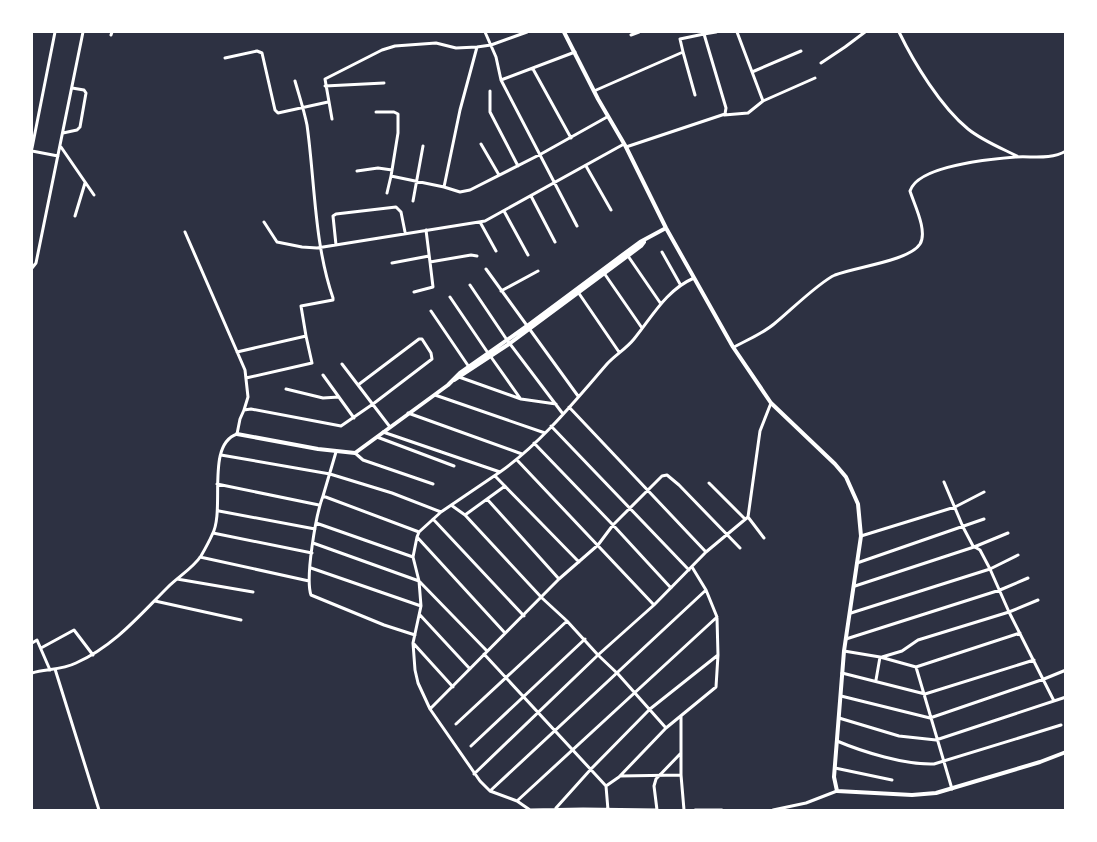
<svg xmlns="http://www.w3.org/2000/svg" width="1097" height="842" viewBox="0 0 1097 842" font-family="'Sofia Sans Condensed',sans-serif">
  <rect width="100%" height="100%" fill="#2d3142"/>
  <g fill="none" stroke-linecap="round" stroke-linejoin="round">
    <path stroke="#fff" stroke-width="3" d="M 485,32 L 496,57 L 501,80 L 577,226
      M 704,32 L 704,34 L 716,32
      M 737,32 L 763,101
      M 899,32 C 914,63 941,107 968,129 C 983,141 1001,148 1017,156
      M 111,35 L 112,32
      M 631,35 L 639,32
      M 477,47 L 460,110 L 444,187 L 460,192 L 470,190 L 541,154 L 607,117
      M 683,52 L 695,95
      M 225,58 L 257,51 L 262,53 L 275,110 L 278,113 L 328,102
      M 821,63 L 845,47 L 865,32
      M 533,69 L 571,138
      M 752,72 L 801,51
      M 501,80 L 575,52
      M 295,81 C 299,95 304,110 307,125 C 315,182 314,243 333,298 L 333,300 L 301,306 L 306,336
      M 325,86 L 384,83
      M 490,91 L 490,112 L 518,166
      M 594,91 L 683,52 L 680,39 L 704,34 L 726,108 L 725,114 L 626,147
      M 376,112 L 394,112 L 398,114 L 398,133 L 392,170
      M 724,115 L 748,113 L 763,101 L 815,78
      M 332,119 L 325,79 L 382,50 L 395,46 L 436,43 L 456,48 L 477,47 L 491,45 L 527,32
      M 63,133 L 77,130 L 80,127 L 86,93 L 84,90 L 72,88
      M 481,144 L 499,175
      M 61,147 L 94,195
      M 32,148 L 55,32
      M 32,151 L 58,156
      M 586,166 L 611,210
      M 357,171 L 378,168 L 392,170 L 391,176 L 444,187
      M 387,193 L 391,176
      M 531,196 L 555,242
      M 413,201 L 423,146
      M 504,211 L 528,255
      M 75,216 L 85,183
      M 264,222 L 277,242 L 302,247 L 317,248 L 485,221 L 624,144
      M 480,222 L 496,251
      M 426,230 L 430,262 L 471,255 L 477,256
      M 185,232 L 245,370 L 248,397 L 244,410
      M 336,245 L 333,216 L 336,214 L 396,207 L 401,212 L 405,232
      M 662,252 L 680,284
      M 628,256 L 661,304
      M 392,263 L 429,256
      M 32,268 L 36,263 L 83,32
      M 486,269 L 578,396
      M 604,273 L 642,328
      M 470,285 L 507,340 L 563,414
      M 501,291 L 538,271
      M 414,292 L 433,287 L 430,262
      M 578,292 L 619,352
      M 450,297 L 488,353
      M 431,311 L 469,367
      M 734,347 C 747,340 762,334 774,324 C 789,312 819,282 835,275 C 855,267 909,261 920,244 C 928,231 914,204 910,191 C 918,165 992,159 1016,157 C 1033,156 1050,160 1066,151
      M 237,352 L 306,336 L 312,363 L 246,378
      M 491,357 L 520,398
      M 342,364 L 390,427
      M 323,375 L 354,418
      M 459,377 L 521,399 L 556,404
      M 286,389 L 323,398 L 339,397
      M 435,395 L 545,433
      M 569,407 L 706,552
      M 408,413 L 522,454
      M 551,426 L 689,570
      M 383,432 L 500,472 C 541,443 574,402 607,364 C 615,355 626,349 634,339 C 652,317 666,290 694,278
      M 377,437 L 454,466
      M 534,443 L 613,525 L 671,588
      M 336,452 L 323,496 L 419,532 L 441,512 L 500,472
      M 355,453 L 363,460 L 433,484
      M 221,455 L 330,474 L 392,493 L 441,512
      M 517,460 L 654,605
      M 495,476 L 579,562
      M 944,482 L 963,527 L 973,546 L 980,550 L 990,569 L 1009,612 L 1054,701
      M 709,483 L 745,519
      M 217,484 L 319,505
      M 323,496 C 316,514 305,578 311,595 L 384,625 L 415,635
      M 487,499 L 559,579
      M 451,505 L 465,515 L 542,598 L 567,621 L 598,655 L 474,774
      M 219,511 L 315,529
      M 465,515 L 505,486
      M 748,517 L 764,538
      M 433,519 L 524,616
      M 316,523 L 413,557
      M 419,532 L 417,537 L 505,633
      M 213,533 L 312,553
      M 861,536 L 955,507 L 984,492
      M 417,537 L 413,557 L 419,581 L 421,606 L 413,643 L 415,670 L 418,683 L 430,709 L 480,781 L 490,791 L 517,801 L 530,810 L 583,809 L 657,810
      M 313,543 L 419,581 L 487,651
      M 200,557 L 309,581
      M 857,563 L 984,519
      M 311,568 L 421,606
      M 177,579 L 253,592
      M 855,586 L 974,547 L 1008,533
      M 155,601 L 241,620
      M 851,613 L 990,569 L 1018,555
      M 420,615 L 470,669
      M 846,639 L 1000,590 L 1028,578
      M 32,643 L 37,640 L 50,670
      M 414,644 L 453,687
      M 41,648 L 74,630 L 93,655
      M 844,651 L 880,657 L 916,667 L 1020,633
      M 484,654 L 606,786 L 608,810
      M 882,657 L 902,651 L 918,640 L 1009,612 L 1038,600
      M 916,667 L 952,789
      M 55,669 L 99,810
      M 32,673 C 46,669 62,670 76,663 C 114,646 139,616 168,587 C 178,577 193,568 201,556 C 205,549 209,542 212,535 C 226,510 205,445 237,434 L 240,419 L 244,410 L 251,409 L 341,426 L 373,404 L 432,359 L 431,353 L 422,339 L 419,339 L 358,385
      M 842,673 L 925,694 L 1034,660
      M 876,680 L 880,657
      M 841,696 L 930,718 L 1044,679 L 1066,670
      M 430,709 L 559,579 L 598,545 L 613,525 L 662,476 L 667,475 L 679,485 L 740,548
      M 681,716 L 681,775 L 684,810
      M 839,718 L 899,736 L 936,740 L 1066,697
      M 456,724 L 567,621
      M 666,728 L 618,674 L 598,655 L 654,605 L 706,552 L 748,517 L 760,431 L 771,403
      M 837,741 C 863,752 905,765 934,764 L 1061,725
      M 471,746 L 585,639
      M 835,768 L 892,780
      M 620,776 L 681,775
      M 606,786 L 619,777 L 666,728 L 716,687 L 718,655 L 717,618
      M 490,791 L 706,590
      M 517,801 L 717,617 L 706,590 L 692,567
      M 556,808 L 591,769 L 650,709 L 718,655
      M 657,810 L 654,786 L 656,779 L 681,753
      M 695,810 L 722,810
      M 773,810 L 806,803 L 837,791"/>
    <path stroke="#fff" stroke-width="4" d="M 564,32 L 598,99 L 626,147 L 666,228 L 733,347 L 771,403 L 835,464 L 846,477 L 858,504 L 861,536 L 844,651 L 834,777 L 837,791 L 912,795 L 936,793 L 1040,762 L 1066,752
      M 454,380 L 509,344 L 641,246 L 644,242
      M 237,434 L 318,449 L 355,453 L 448,385 L 460,373 L 527,326 L 617,259 L 640,242 L 666,228"/>
  </g>
  <rect width="1097" height="842" fill="none" stroke="#ffffff" stroke-width="66"/>
</svg>
